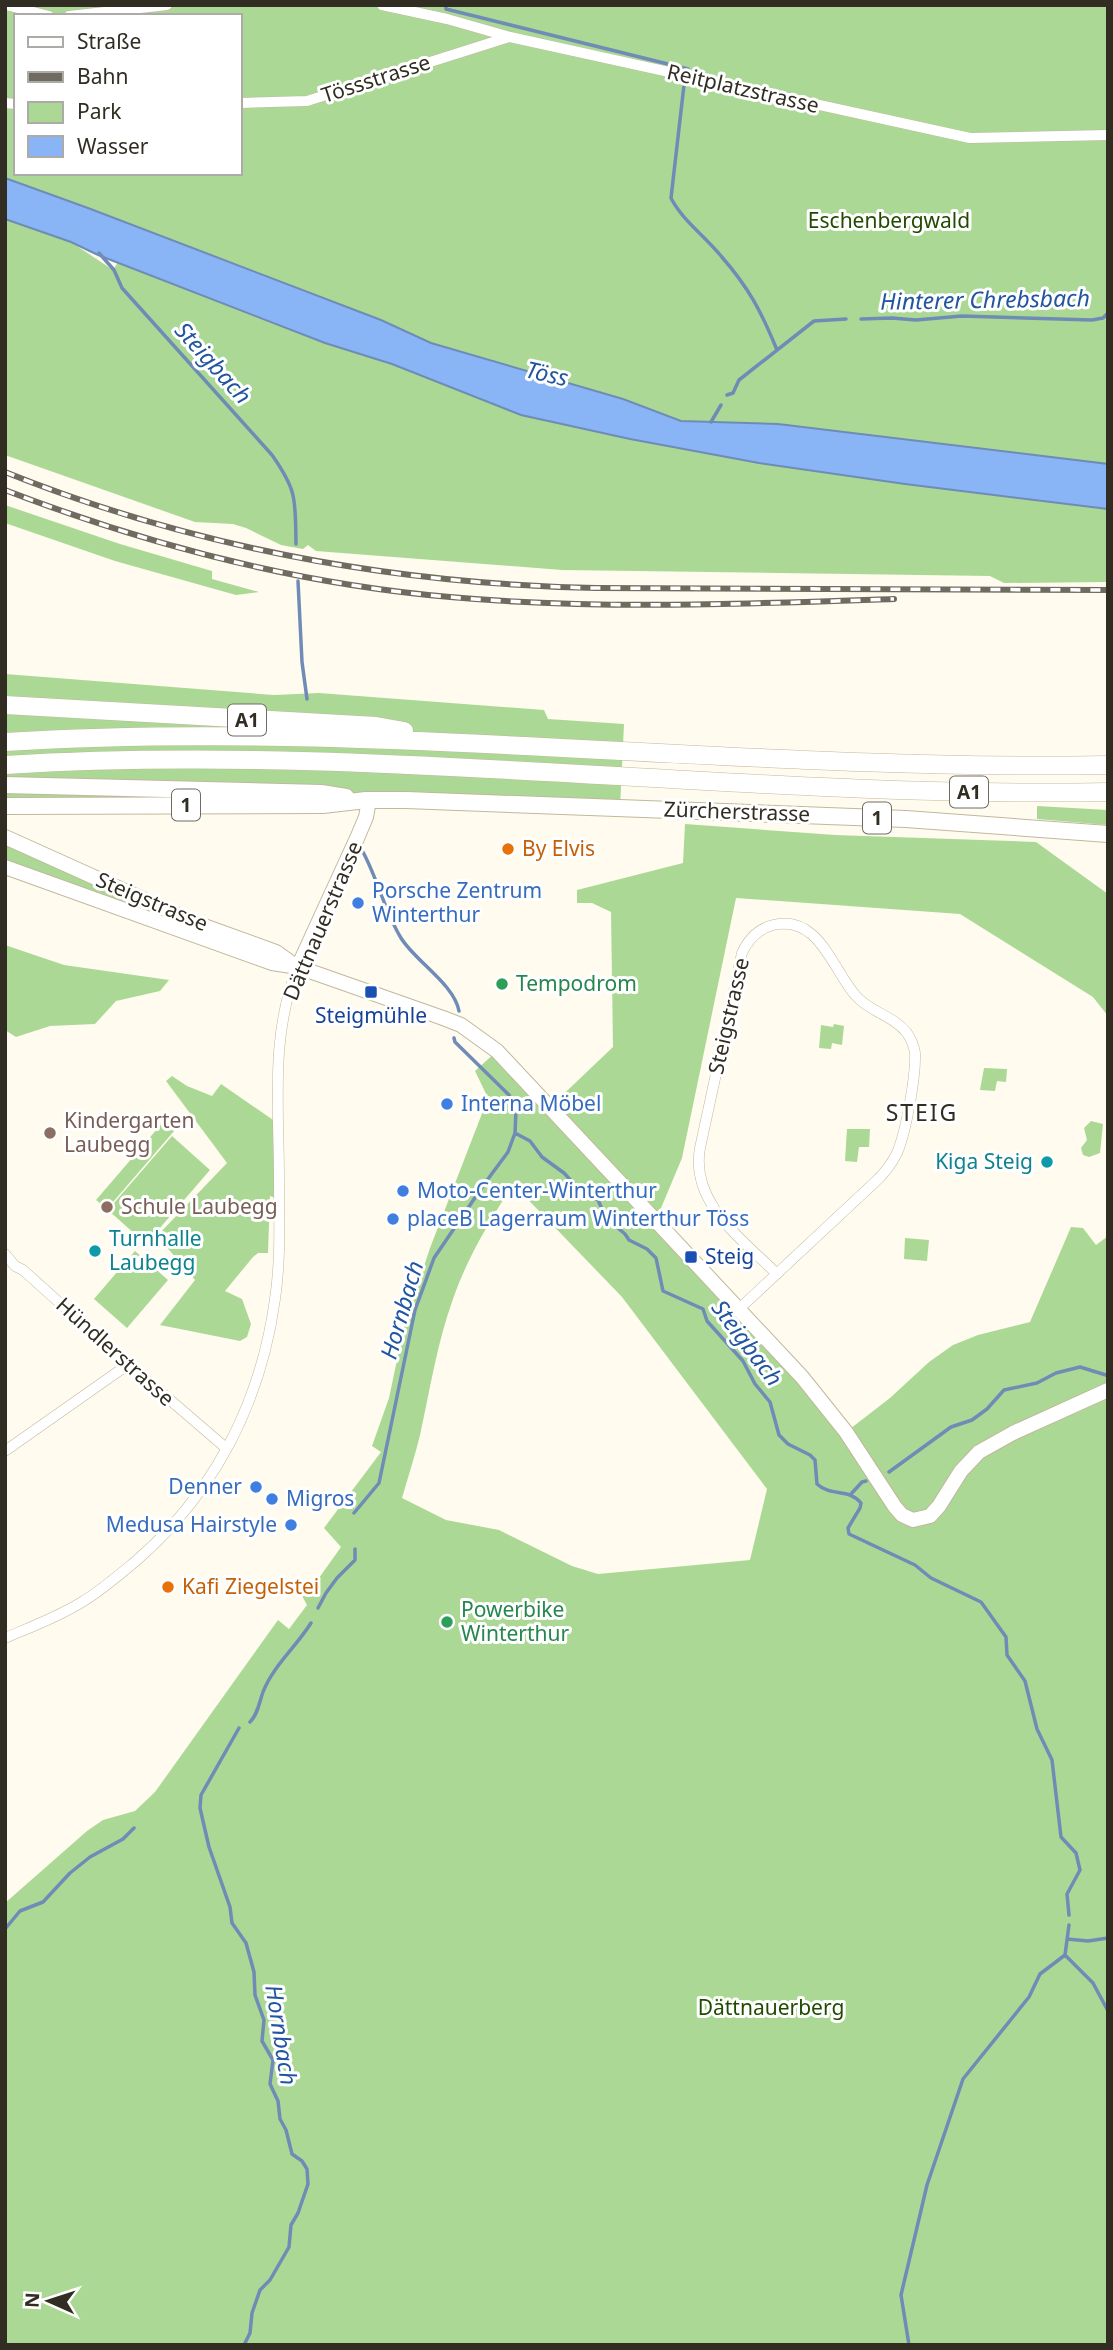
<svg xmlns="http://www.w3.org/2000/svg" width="1113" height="2350" viewBox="0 0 1113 2350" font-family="'Noto Sans',sans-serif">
  <rect width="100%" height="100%" fill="#fffbef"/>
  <path fill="#abd995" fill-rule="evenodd" d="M 5,5 L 1108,5 L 1108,464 L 778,424 L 682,421 L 623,399 L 431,343 L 381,320 L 88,208 L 5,178 ZM 16,16 L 240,16 L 240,173 L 16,173 Z
    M 5,219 L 71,242 L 113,270 L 118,262 L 325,343 L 392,364 L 521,415 L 630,439 L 759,463 L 1108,509 L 1108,582 L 1004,583 L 990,576 L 562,570 L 316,551 L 308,545 L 303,549 L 281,545 L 246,528 L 233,524 L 195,522 L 5,455 Z
    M 5,505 L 120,544 L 212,571 L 212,579 L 259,592 L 236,595 L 115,561 L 5,523 Z
    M 5,674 L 274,695 L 319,693 L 544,710 L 548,719 L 624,724 L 620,808 L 5,806 Z
    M 1037,806 L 1108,810 L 1108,825 L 1037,819 Z
    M 685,824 L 835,835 L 1036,842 L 1108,894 L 1108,1016 L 1093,997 L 960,914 L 736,898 L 682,1158 L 656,1220 L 846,1432 L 890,1398 L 929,1362 L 953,1345 L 978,1335 L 1030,1322 L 1071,1227 L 1083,1228 L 1096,1245 L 1108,1236 L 1108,2345 L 5,2345 L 5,1903 L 87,1831 L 103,1820 L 135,1811 L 155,1792 L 278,1620 L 289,1629 L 307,1605 L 301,1594 L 308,1584 L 314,1585 L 341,1547 L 324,1528 L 381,1452 L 372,1446 L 389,1398 L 404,1327 L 430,1248 L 488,1098 L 475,1071 L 497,1051 L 550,1107 L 613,1047 L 611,912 L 592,903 L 577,903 L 577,890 L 683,863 ZM 513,1184 L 622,1297 L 767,1489 L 750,1560 L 598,1574 L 572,1566 L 499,1530 L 446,1520 L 402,1498 C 408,1477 415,1456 420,1435 C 430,1390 437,1343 453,1299 C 467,1258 490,1221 513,1184 Z
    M 5,837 L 181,916 L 185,930 L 5,867 Z
    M 5,945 L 64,965 L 169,980 L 160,991 L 116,1001 L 95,1024 L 50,1026 L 16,1037 L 5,1030 Z
    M 834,1024 L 844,1026 L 842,1045 L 832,1043 L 831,1049 L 819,1048 L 821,1025 L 833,1027 Z
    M 984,1068 L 1007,1069 L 1006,1082 L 997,1081 L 995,1091 L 980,1090 Z
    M 172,1076 L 187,1086 L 212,1096 L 221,1084 L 279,1124 L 279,1199 L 270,1196 L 268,1253 L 258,1253 L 253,1257 L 225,1291 L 242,1299 L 251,1324 L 247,1337 L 240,1341 L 160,1325 L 195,1280 L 157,1236 L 227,1163 L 166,1081 Z
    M 170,1114 L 181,1123 L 107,1209 L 96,1200 Z
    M 1091,1121 L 1103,1124 L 1100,1153 L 1089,1157 L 1083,1155 L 1081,1148 L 1087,1140 L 1084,1128 Z
    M 847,1129 L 870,1129 L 869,1147 L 859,1147 L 857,1162 L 845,1161 Z
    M 172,1136 L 210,1170 L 146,1244 L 108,1210 Z
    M 905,1238 L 929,1240 L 927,1261 L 904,1259 Z
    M 135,1251 L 168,1280 L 127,1328 L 94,1299 Z"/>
  <path fill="#89b4f5" stroke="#6f8cb6" stroke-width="2" d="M 5,178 L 88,208 L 381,320 L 431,343 L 623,399 L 681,421 L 778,424 L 1108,464 L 1108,509 L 905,484 L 759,463 L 630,439 L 521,415 L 392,364 L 325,343 L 98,255 L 71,242 L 5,219 Z"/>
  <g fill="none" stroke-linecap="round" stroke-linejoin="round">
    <path stroke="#6f8cb6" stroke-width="3.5" d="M 446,5 L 446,9 L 688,69
      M 684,85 L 671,198 C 682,220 705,236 721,256 C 749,288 761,311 777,350
      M 99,253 L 114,270 L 122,288 L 272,455 C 298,492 295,500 296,544
      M 861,319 L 892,318 L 916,320 L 962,316 L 1092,320 L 1103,318 L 1108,313
      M 727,395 L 733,393 L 739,380 L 814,321 L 846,319
      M 711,422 L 721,405
      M 298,581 L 302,662 L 307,699
      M 363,852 C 378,880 385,912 401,938 C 415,961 454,984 459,1011
      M 515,1133 L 530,1141 L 542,1157 L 564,1173 L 583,1194 L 598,1200 L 606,1218 L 625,1234 L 629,1240 L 647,1249 L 656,1258 L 663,1291 L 703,1309 L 707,1321 L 743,1361 L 755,1384 L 770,1402 L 779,1435 L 788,1444 L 810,1455 L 815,1460 L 817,1484 C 831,1497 849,1488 861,1503 L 860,1508 L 848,1528 L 849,1534 L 915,1565 L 931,1578 L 981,1602 L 1006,1637 L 1007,1655 L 1025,1681 L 1037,1729 L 1052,1760 L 1061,1837 L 1076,1853 L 1080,1870 L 1067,1894 L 1069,1915
      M 889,1472 L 951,1427 L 972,1420 L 987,1409 L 1004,1390 L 1037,1383 L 1056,1373 L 1080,1367 L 1106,1375
      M 851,1494 L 862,1482 L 866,1481
      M 354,1513 L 379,1483 L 415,1310 L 434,1258 L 485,1183 L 508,1152 L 515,1133 L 516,1110 L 509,1095 L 455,1042 L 454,1038
      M 318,1608 L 326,1593 L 337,1578 L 355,1560 L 355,1549
      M 250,1722 C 258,1714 259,1703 263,1692 C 273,1666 296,1647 311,1623
      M 239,1728 L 201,1795 L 200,1808 L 209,1847 L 230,1907 L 232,1923 L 246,1943 L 254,1972 L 255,1995 L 264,2020 L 262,2041 L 273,2060 L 270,2084 L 278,2101 L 280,2119 L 286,2130 L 292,2154 L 302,2161 L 307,2169 L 308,2184 L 298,2213 L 291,2225 L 289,2247 L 270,2280 L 260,2290 L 252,2313 L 250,2333 L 244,2345
      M 5,1929 L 20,1911 L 43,1902 L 70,1873 L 90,1857 L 123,1839 L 134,1828
      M 1067,1939 L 1088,1941 L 1108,1938
      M 1065,1955 L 1093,1983 L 1108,2011
      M 909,2345 L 901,2295 L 927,2185 L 963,2079 L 1029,1997 L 1040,1974 L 1065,1955 L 1069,1925"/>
    <g stroke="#c1b89b" stroke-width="11">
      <path id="street" d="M 6,5 L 49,16
        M 382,5 L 447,19 L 510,37 L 970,138 L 1108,135
        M 69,16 L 167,5
        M 5,103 L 16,104
        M 240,103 L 307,101 L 509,37
        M 5,1254 L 15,1266 L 23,1270 L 121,1358 L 126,1366 L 134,1369 L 226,1448
        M 739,1309 L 874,1183 C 884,1174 891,1165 897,1153 C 906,1132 916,1076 915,1053 C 914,1046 911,1039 907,1033 C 894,1016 870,1012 856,996 C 832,969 819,914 773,925 C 758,929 748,940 742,953 L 700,1148 C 690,1203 742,1239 777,1274
        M 5,1451 L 126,1366
        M 5,1638 C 31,1627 58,1617 82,1602 C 102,1590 119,1575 137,1560 C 215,1492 261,1402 275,1299 C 281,1259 279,1218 279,1177 C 279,1108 270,1033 298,967"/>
    </g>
    <g stroke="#c1b89b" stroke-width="16">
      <path id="secondary" d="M 5,837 L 196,923 L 276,952 L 294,965
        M 5,867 L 272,963 L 298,967 L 443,1018 L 461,1025 L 497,1051 L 802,1377 L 846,1432 L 895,1507 L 902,1515 L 913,1520 L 930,1516 L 939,1506 L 961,1471 L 979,1452 L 1013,1433 L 1108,1390
        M 298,967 L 358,836 L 366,817 L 369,800"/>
    </g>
    <g stroke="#c1b89b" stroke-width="18">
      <path id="primary" d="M 5,785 L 321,793 L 346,797
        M 5,806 L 323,805 L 366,800 L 406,800 L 906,819 L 1108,834"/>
    </g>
    <g stroke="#c1b89b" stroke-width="19">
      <path id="highway" d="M 5,705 L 376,726 L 404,731
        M 5,742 C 373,719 740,772 1108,765
        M 5,765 C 373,742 740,799 1108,792"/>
    </g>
    <use href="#street" stroke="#fff" stroke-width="10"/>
    <use href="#secondary" stroke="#fff" stroke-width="14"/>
    <use href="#primary" stroke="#fff" stroke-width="16"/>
    <use href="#highway" stroke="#fff" stroke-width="18"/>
    <g stroke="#6f6b60" stroke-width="6">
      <path id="rail" d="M 5,472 C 195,548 392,584 596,588 L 1108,590
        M 5,490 C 148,545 297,584 450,597 C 598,610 746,604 894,599"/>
    </g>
    <use href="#rail" stroke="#fff" stroke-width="3.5" stroke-dasharray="10" stroke-linecap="butt"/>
  </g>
  <g fill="#e8710a" stroke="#fff" stroke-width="2.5">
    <circle cx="508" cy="849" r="7"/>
    <circle cx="168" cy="1587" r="7"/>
  </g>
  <g fill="#3f7fe0" stroke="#fff" stroke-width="2.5">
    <circle cx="358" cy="903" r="7"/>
    <circle cx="447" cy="1104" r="7"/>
    <circle cx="403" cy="1191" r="7"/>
    <circle cx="393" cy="1219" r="7"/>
    <circle cx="256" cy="1487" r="7"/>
    <circle cx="272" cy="1499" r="7"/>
    <circle cx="291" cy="1525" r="7"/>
  </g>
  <g fill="#2e9e5b" stroke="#fff" stroke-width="2.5">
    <circle cx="502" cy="984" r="7"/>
    <circle cx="447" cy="1622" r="7"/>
  </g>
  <g fill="#1a4fb4" stroke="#fff" stroke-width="2.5">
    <rect x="364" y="985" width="14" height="14" rx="3.5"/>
    <rect x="684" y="1250" width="14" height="14" rx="3.5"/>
  </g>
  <g fill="#8d6e63" stroke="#fff" stroke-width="2.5">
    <circle cx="50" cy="1133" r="7"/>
    <circle cx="107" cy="1207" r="7"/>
  </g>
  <g fill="#0f9aa8" stroke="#fff" stroke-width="2.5">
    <circle cx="1047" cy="1162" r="7"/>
    <circle cx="95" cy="1251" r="7"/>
  </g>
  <g text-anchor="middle" stroke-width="6" stroke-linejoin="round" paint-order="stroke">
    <g fill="#fff" stroke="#6f6c64" stroke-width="2">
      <rect x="228" y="704.5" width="38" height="31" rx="5"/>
      <rect x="950" y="776.5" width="38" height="31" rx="5"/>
      <rect x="172" y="789.5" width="28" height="31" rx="5"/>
      <rect x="863" y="802.5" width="28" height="31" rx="5"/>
    </g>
    <g font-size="19" font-weight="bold" fill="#312d22">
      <text x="247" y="727">A1</text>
      <text x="969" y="799">A1</text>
      <text x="186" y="812">1</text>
      <text x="877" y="825">1</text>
    </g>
    <g font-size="21" fill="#312d22" stroke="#fff">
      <text transform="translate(376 79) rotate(-18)" y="7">Tössstrasse</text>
      <text transform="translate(743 89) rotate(13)" y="7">Reitplatzstrasse</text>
      <text transform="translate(737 812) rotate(2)" y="7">Zürcherstrasse</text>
      <text transform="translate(152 902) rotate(23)" y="7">Steigstrasse</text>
      <text transform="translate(323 921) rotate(-67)" y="7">Dättnauerstrasse</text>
      <text transform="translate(729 1016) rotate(-77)" y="7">Steigstrasse</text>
      <text transform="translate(115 1352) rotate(42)" y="7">Hündlerstrasse</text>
    </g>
    <g font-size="21" fill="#224b00" stroke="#fff">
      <text x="889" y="228">Eschenbergwald</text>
      <text x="771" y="2015">Dättnauerberg</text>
    </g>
    <g font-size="21" fill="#c56008" stroke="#fff" text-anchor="start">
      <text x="522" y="856">By Elvis</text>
      <text x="182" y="1594">Kafi Ziegelstei</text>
    </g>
    <g font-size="21" fill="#366cbe" stroke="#fff" text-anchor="start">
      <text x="372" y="898">Porsche Zentrum<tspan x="372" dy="24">Winterthur</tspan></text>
      <text x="461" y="1111">Interna Möbel</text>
      <text x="417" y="1198">Moto-Center-Winterthur</text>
      <text x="407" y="1226">placeB Lagerraum Winterthur Töss</text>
      <text x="242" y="1494" text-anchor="end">Denner</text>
      <text x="286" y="1506">Migros</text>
      <text x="277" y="1532" text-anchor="end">Medusa Hairstyle</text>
    </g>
    <g font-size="21" fill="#27864d" stroke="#fff" text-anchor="start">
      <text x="516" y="991">Tempodrom</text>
      <text x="461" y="1617">Powerbike<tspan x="461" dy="24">Winterthur</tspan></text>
    </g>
    <g font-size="21" fill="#164399" stroke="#fff">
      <text x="371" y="1023">Steigmühle</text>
      <text x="705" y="1264" text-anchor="start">Steig</text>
    </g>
    <g font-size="21" fill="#785e54" stroke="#fff" text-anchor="start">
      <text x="64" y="1128">Kindergarten<tspan x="64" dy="24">Laubegg</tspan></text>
      <text x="121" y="1214">Schule Laubegg</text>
    </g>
    <g font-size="21" fill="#0d838f" stroke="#fff" text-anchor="end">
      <text x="1033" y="1169">Kiga Steig</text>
      <text x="109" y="1246" text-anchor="start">Turnhalle<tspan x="109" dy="24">Laubegg</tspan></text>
    </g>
    <g font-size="23" font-style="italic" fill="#2155a1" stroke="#fff">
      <text transform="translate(985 300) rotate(-1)" y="8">Hinterer Chrebsbach</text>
      <text transform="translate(213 363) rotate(48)" y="8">Steigbach</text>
      <text transform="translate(547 374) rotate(13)" y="8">Töss</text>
      <text transform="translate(402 1310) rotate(-74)" y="8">Hornbach</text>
      <text transform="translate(747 1343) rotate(53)" y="8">Steigbach</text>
      <text transform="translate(281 2035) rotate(81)" y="8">Hornbach</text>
    </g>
    <g font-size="23" letter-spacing="2" fill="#312d22" stroke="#fff">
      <text x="922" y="1121">STEIG</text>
    </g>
  </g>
  <rect width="1113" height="2350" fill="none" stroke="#312d22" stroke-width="14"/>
  <rect x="14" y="14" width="228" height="161" fill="#ffffff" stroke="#adaba7" stroke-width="2"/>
  <rect x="28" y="37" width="35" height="10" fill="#ffffff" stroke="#adaba7" stroke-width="2"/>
  <text x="77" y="49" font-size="21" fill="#312d22">Straße</text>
  <rect x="28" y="72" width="35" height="10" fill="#6f6b60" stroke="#adaba7" stroke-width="2"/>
  <text x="77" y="84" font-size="21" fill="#312d22">Bahn</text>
  <rect x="28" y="102" width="35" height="21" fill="#abd995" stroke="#adaba7" stroke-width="2"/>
  <text x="77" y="119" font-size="21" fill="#312d22">Park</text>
  <rect x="28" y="136" width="35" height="21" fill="#89b4f5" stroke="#adaba7" stroke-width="2"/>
  <text x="77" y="154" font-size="21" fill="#312d22">Wasser</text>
  <g transform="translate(49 2301) rotate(273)" stroke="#ffffff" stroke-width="5" paint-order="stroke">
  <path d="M0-5L12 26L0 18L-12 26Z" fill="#312d22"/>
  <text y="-10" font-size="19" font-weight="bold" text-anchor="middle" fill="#312d22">N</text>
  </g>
</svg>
